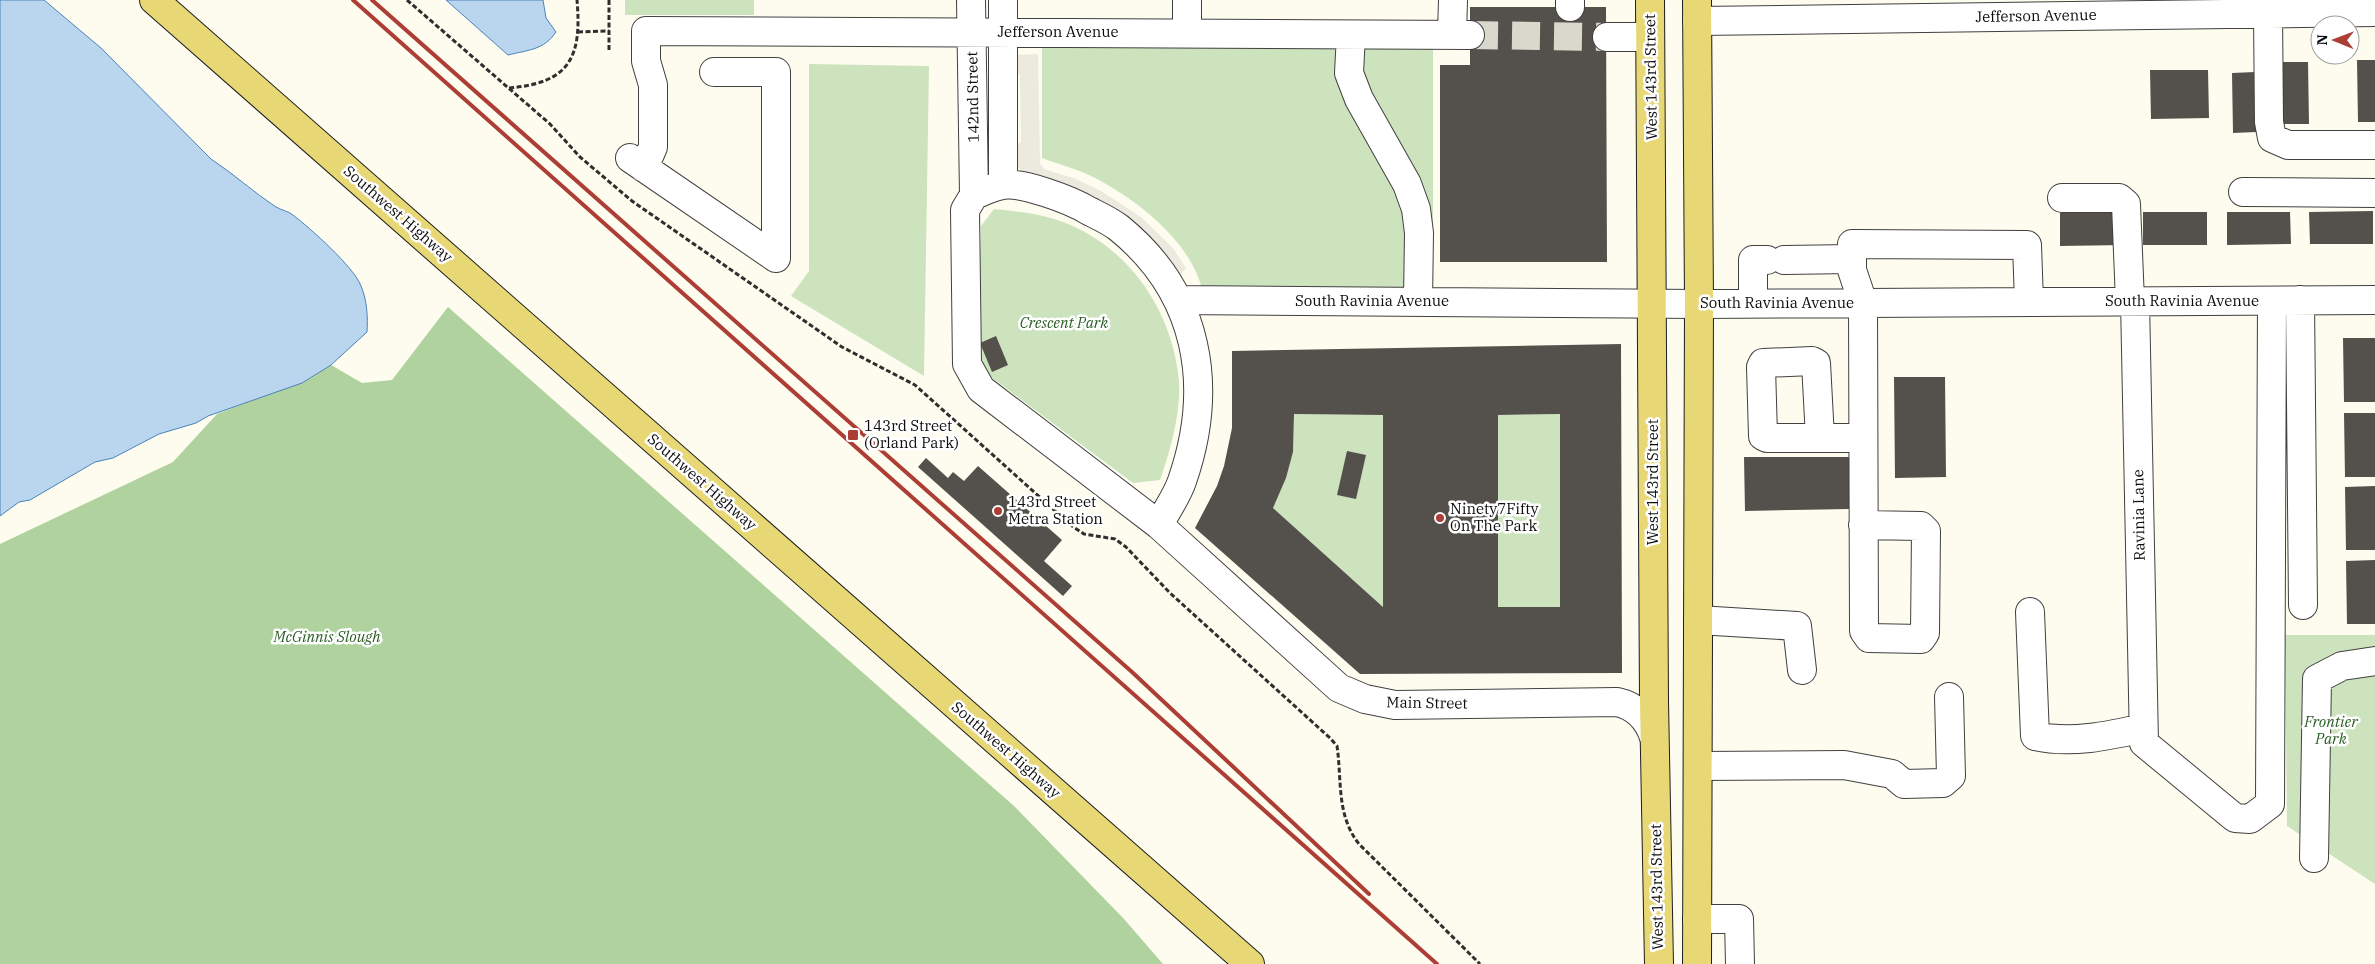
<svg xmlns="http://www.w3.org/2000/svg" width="2375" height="964" viewBox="0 0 2375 964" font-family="'IBM Plex Serif',serif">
  <rect width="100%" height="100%" fill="#fdfcef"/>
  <path fill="#cde3bd" d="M 625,0 L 754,0 L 754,15 L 625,15 Z
    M 1042,35 L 1433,39 L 1433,294 L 1203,293 C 1193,246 1146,207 1106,184 C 1087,172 1064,166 1042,158 Z
    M 809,64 L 929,66 L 924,376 L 791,296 L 809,271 Z
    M 994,209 C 1011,211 1027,212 1043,216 C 1117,233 1169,300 1178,373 C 1183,406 1171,449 1160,480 L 1133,483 L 991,377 L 978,362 L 981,226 Z
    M 1294,414 L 1383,415 L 1383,607 L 1273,508 L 1286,478 L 1293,452 Z
    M 1560,414 L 1560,607 L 1498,607 L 1498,415 Z
    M 2285,635 L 2375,635 L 2375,884 L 2287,826 Z"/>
  <path fill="#b0d29e" d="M 448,307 L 1014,806 L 1124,919 L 1163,964 L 0,964 L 0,544 L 173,462 L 217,414 L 311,378 L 331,365 L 362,383 L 392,380 Z"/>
  <path fill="#eceadf" d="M 1038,54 L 1040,163 L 1044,169 L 1076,179 L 1101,191 L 1141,217 L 1173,248 L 1186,268 L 1180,275 L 1167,256 L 1113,207 L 1076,188 L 1041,175 L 1033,182 L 1016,166 L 1009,148 L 1021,142 L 1020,75 L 1013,68 L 1013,55 Z"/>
  <path fill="#bad5ee" stroke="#4a82bc" d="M 0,0 L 44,0 L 101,48 L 211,159 C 234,174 253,192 276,207 C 281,210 288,211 293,215 C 310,228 354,267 361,286 C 367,300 368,317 367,332 L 331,365 L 302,383 L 208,416 L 196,423 L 159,434 L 113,458 L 95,462 L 30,500 L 19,502 L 0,516 Z
    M 446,0 L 543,0 L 546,18 L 556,32 C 544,50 528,50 508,55 Z"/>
  <path fill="#54504b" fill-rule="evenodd" d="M 1470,7 L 1606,7 L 1607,262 L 1440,262 L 1440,65 L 1470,65 Z
    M 2357,60 L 2375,60 L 2375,122 L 2358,122 Z
    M 2280,62 L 2308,62 L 2309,124 L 2281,124 Z
    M 2150,70 L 2208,70 L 2209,118 L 2151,119 Z
    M 2255,72 L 2256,132 L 2233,133 L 2232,73 Z
    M 2373,211 L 2373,244 L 2310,244 L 2309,212 Z
    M 2124,212 L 2124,245 L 2060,246 L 2060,213 Z
    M 2143,212 L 2207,212 L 2207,245 L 2143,245 Z
    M 2227,212 L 2290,212 L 2291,244 L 2227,245 Z
    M 996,336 L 1008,365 L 992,372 L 980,343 Z
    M 2343,338 L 2375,338 L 2375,402 L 2344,402 Z
    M 1621,344 L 1622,673 L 1360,674 L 1195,528 L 1217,486 L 1224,466 L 1232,428 L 1232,351 ZM 1294,414 L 1383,415 L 1383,607 L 1273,508 L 1286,478 L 1293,452 ZM 1560,414 L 1560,607 L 1498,607 L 1498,415 Z
    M 1894,377 L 1945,377 L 1946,477 L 1895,478 Z
    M 2344,413 L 2375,413 L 2375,477 L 2345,477 Z
    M 1347,451 L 1366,455 L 1356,499 L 1337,495 Z
    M 1744,457 L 1850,457 L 1849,509 L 1745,511 Z
    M 926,458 L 948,478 L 953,472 L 964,481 L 978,466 L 1062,540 L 1044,561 L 1072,586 L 1063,596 L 918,467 Z
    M 2375,486 L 2375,550 L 2346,550 L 2345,487 Z
    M 2375,560 L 2375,624 L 2347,624 L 2346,561 Z"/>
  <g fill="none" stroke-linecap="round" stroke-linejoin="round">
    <path stroke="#d9d8cd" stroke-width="28" stroke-dasharray="28 14" stroke-linecap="butt" d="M 1470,35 L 1607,37"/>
    <g stroke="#404040" stroke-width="30">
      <path id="minor" d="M 971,0 L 974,195
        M 1187,0 L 1187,33
        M 1570,0 L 1570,7
        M 2268,13 L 2269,122 L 2272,138 L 2288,145 L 2375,145
        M 1697,21 L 2375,12
        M 1351,35 L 1349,73 L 1359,99 L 1407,184 L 1416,209 L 1419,233 L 1418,302
        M 1452,35 L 1453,0
        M 1607,37 L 1650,37
        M 714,72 L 776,72 L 776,258
        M 630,158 L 776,258
        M 644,168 L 653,147 L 653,85 L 646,61 L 646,31 L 1470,35
        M 1003,185 L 1003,0
        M 2243,192 L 2375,193
        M 2062,198 L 2119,198 L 2126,204 L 2130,301
        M 1784,260 L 1852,259
        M 1179,300 L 1699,304 L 2375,300
        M 2300,300 L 2303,605
        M 2135,301 L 2144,743 L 2235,818 L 2250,819 L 2270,804 L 2272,301
        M 1753,303 L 1753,260 L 1767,260
        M 1820,438 L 1816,363 L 1812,361 L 1763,363 L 1761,367 L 1763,436 L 1767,438 L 1863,438
        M 1159,525 C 1166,511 1177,496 1182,481 C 1215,386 1199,293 1119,228 C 1110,221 1099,216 1089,211 C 1071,200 1023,182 1003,185 C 993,186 983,192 974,195 L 965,210 L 967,364 L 981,389 L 1159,525 L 1339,688 L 1365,699 L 1395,705 L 1617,702 C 1636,706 1648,719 1654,737
        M 1863,525 L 1921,526 L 1926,531 L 1925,633 L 1921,639 L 1869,638 L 1864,631 L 1863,303 L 1852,270 L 1852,244 L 2027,245 L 2029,302
        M 2030,612 L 2035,736 C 2071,744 2108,736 2143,728
        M 1698,620 L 1797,626 L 1802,670
        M 1698,766 L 1844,765 L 1892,774 L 1904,784 L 1943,783 L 1951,776 L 1949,697
        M 2314,858 L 2317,679 L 2342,666 L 2375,661
        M 1697,919 L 1739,919 L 1740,964"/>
    </g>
    <g stroke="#1e1e1e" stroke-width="30">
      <path id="major" d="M 154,0 L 1250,964
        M 1650,0 L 1654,701 L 1659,964
        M 1697,964 L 1699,304 L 1697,0"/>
    </g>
    <path stroke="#2f2f2f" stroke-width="3" stroke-dasharray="5 2.5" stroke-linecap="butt" d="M 407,0 L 550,124 L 580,157 L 632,201 L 842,347 L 915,385 L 1072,526 L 1084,534 L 1115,539 L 1126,547 L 1170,593 L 1330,738 L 1337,746 C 1342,780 1336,815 1359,844 L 1480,964
      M 609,0 L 609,52
      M 578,32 L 609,31
      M 509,88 C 570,83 582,57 577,0"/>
    <use href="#minor" stroke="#fff" stroke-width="28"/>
    <use href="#major" stroke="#e8d875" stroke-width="28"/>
    <path stroke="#ac3e36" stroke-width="4" d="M 353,0 L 1437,964
      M 372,0 L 1132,672 L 1369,894"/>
  </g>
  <g fill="#ac3e36" stroke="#fff" stroke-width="2">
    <rect x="847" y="429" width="12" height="12" rx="2.5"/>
    <circle cx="998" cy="511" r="5"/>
    <circle cx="1440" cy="518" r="5"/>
  </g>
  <g text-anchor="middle" stroke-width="5" stroke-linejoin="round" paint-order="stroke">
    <g font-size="15" fill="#0d0d0d" stroke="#fff">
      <text transform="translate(2036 16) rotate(-1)" y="5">Jefferson Avenue</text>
      <text x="1058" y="37">Jefferson Avenue</text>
      <text transform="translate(1651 77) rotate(-91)" y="5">West 143rd Street</text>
      <text transform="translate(973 97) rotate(-91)" y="5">142nd Street</text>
      <text transform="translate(398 214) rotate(41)" y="5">Southwest Highway</text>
      <text x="1372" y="306">South Ravinia Avenue</text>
      <text x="2182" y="306">South Ravinia Avenue</text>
      <text x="1777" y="308">South Ravinia Avenue</text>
      <text transform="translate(702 482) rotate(41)" y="5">Southwest Highway</text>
      <text transform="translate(1653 482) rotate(-90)" y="5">West 143rd Street</text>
      <text transform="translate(2139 515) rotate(-91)" y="5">Ravinia Lane</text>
      <text transform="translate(1427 703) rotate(1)" y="5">Main Street</text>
      <text transform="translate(1006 750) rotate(41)" y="5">Southwest Highway</text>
      <text transform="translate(1657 887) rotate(-91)" y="5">West 143rd Street</text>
    </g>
    <g font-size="15" font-style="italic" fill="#2b5d26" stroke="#fff">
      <text x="1064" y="328">Crescent Park</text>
      <text x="327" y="642">McGinnis Slough</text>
      <text x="2331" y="727">Frontier<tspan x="2331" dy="17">Park</tspan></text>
    </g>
    <g font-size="15" fill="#0d0d0d" stroke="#fff" text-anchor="start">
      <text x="864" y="431">143rd Street<tspan x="864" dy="17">(Orland Park)</tspan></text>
      <text x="1008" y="507">143rd Street<tspan x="1008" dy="17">Metra Station</tspan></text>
      <text x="1450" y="514">Ninety7Fifty<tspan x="1450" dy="17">On The Park</tspan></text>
    </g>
  </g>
  <g transform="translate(2335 40) rotate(271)"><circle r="24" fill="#ffffff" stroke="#9e9e9e"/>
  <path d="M0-4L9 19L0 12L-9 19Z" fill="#ac3e36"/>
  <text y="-8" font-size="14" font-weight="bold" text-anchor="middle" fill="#0d0d0d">N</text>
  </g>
</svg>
